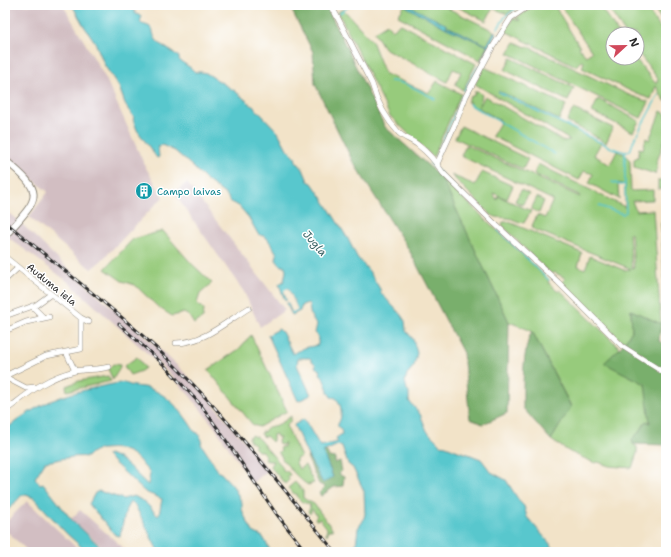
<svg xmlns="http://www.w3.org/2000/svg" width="671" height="557" viewBox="0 0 671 557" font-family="'Shantell Sans',sans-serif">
  <rect width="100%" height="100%" fill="#fff"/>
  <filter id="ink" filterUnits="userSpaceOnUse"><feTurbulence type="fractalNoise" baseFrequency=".025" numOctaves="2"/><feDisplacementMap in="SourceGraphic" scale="8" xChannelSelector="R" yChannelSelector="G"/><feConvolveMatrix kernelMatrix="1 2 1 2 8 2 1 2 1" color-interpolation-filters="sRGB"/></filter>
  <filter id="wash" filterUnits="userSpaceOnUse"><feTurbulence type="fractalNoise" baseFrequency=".012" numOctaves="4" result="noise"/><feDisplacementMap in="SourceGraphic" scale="16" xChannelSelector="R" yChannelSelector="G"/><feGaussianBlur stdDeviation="0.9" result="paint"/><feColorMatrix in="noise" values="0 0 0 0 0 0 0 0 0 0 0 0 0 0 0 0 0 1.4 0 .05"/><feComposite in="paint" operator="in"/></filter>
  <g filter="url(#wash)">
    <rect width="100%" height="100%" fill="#f2e3c8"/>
    <path fill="#d2bec2" d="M 5,5 L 63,5 L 106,79 L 145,166 L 163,197 L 101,261 L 91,269 L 29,217 L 48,192 L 5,156 Z
      M 187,183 L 285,310 L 260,327 L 244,292 L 174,193 Z
      M 5,210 L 23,225 L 63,264 L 157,347 L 180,368 L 207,397 L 269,470 L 252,483 L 216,429 L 190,396 L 168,372 L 67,281 L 5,235 Z
      M 27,501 L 81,552 L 29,552 L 5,530 L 5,523 Z
      M 80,510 L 128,552 L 108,552 L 71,519 Z"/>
    <path fill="#97cb7c" stroke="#617b54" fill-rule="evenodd" d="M 405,5 L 441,5 L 494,31 L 480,60 L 398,16 Z
      M 454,5 L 515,5 L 517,6 L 507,14 L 493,8 L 486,21 Z
      M 535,5 L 554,5 L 580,47 L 579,48 L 586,56 L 592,52 L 560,5 L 599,5 L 619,34 L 613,34 L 613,49 L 610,51 L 610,54 L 612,59 L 635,58 L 656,84 L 658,79 L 637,51 L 637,34 L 626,34 L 606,5 L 644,5 L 666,36 L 666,102 L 661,95 L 659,94 L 660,93 L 656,86 L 651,99 L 637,94 L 582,68 L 584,62 L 581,61 L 576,66 L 505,31 L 513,18 L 519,21 L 520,20 L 516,18 Z
      M 652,5 L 666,5 L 666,27 Z
      M 343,9 L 372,41 L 385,74 L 429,93 L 437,81 L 461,94 L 433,157 L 390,116 L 338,12 Z
      M 387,24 L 392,30 L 401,24 L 476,64 L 463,90 L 455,85 L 461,72 L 453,69 L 447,82 L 384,48 L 374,32 Z
      M 515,42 L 526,47 L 527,46 L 629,95 L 649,102 L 641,118 L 508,53 Z
      M 511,58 L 574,88 L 568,101 L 505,70 Z
      M 484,67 L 566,105 L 559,120 L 499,91 L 498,92 L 601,143 L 594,155 L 610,165 L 617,151 L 624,154 L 630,160 L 631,191 L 653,190 L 653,200 L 632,201 L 636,211 L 653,210 L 661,324 L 631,310 L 632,331 L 624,343 L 562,284 L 565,278 L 554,272 L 552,274 L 541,265 L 502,225 L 503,222 L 509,222 L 582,253 L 578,266 L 585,269 L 590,256 L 624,270 L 631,269 L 531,228 L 537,215 L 545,218 L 553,200 L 461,156 L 466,145 L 580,197 L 579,195 L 534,174 L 538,164 L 625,207 L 625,185 L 618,183 L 619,199 L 589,183 L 593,174 L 584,171 L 579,180 L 492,136 L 501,121 L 479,108 L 478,110 L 469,104 L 470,102 L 467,102 L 470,97 L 474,95 L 475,91 L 478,91 L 482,95 L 479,107 L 485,96 L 563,141 L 570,140 L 475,84 ZM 629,233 L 631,233 L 634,268 L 632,268 Z
      M 598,99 L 639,121 L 633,132 L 592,112 Z
      M 574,109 L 613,128 L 606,143 L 591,134 L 567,122 L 572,111 Z
      M 661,111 L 666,114 L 666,136 L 656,164 L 658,165 L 655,174 L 634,167 L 634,159 L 638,157 L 639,148 L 643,149 L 646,138 L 649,140 Z
      M 461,126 L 528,159 L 523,169 L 455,138 Z
      M 482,172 L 513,186 L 507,199 L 493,193 L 497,200 L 498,196 L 531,211 L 524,223 C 518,223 513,218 507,218 C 499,217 498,219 490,214 L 451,175 L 475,185 Z
      M 441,177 L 549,280 L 548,282 L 557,291 L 560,290 L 620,348 L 605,363 L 645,384 L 651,423 L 646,421 L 641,430 L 632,439 L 633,444 L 637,447 L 637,453 L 632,468 L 609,466 L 598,462 L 595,463 L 570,452 L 551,440 L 571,406 L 532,331 L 509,322 Z
      M 658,180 L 666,180 L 666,189 L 658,189 Z
      M 521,190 L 529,194 L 522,205 L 515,201 Z
      M 537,197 L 544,201 L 539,213 L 531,209 Z
      M 666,221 L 666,304 L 661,223 L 664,223 Z
      M 163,231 L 191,263 L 212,283 L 200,294 L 197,303 L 204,310 L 203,318 L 194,324 L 189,316 L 184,313 L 172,316 L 158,307 L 135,285 L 122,281 L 105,269 L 133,239 Z
      M 251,335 L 287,411 L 259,427 L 253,425 L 208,370 L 239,349 Z
      M 137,357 L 145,368 L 141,371 L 130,375 L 124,366 Z
      M 113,364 L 120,365 C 120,371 115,374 113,380 L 108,369 Z
      M 108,376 L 111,381 L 67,391 L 66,386 L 79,381 Z
      M 291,416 L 291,420 L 286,426 L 301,457 L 296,459 L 296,463 L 299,469 L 305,465 L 314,483 L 308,485 C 297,478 290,468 282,459 L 282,457 L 278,452 L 281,451 L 280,447 L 284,447 L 285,443 L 284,443 L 283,445 L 279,444 L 278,441 L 280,437 L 277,437 L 276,434 L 273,435 L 273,441 L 272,442 L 266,436 L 264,437 L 261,434 L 261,432 L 264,432 C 267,425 272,427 277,425 C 282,423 287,419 291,416 Z
      M 252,435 L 254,437 L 256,436 L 282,466 L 283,470 L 288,472 L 290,475 L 287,477 L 290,479 L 285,484 L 270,466 L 273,461 L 268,461 L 265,460 L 266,457 L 262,451 L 258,451 L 254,447 L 256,445 L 249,440 L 249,437 Z
      M 295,482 L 303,491 L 303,498 L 314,504 L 333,530 L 329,530 L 327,535 L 326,534 L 327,528 L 320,519 L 316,520 L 315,518 L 317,516 L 312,509 L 310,514 L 308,512 L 310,508 L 309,504 L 302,502 L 296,496 L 297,494 L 294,494 L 288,488 Z"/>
    <path fill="#79af6c" stroke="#526d4c" d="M 272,5 L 326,5 L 385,127 L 441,177 L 509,322 L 507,413 L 483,424 L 470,419 L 463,353 L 409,250 L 353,162 L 315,84 L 313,52 L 290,7 Z
      M 631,310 L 661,324 L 659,341 L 666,345 L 666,445 L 633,444 L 632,439 L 641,430 L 646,421 L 650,423 L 645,384 L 604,363 L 620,348 L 632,331 Z
      M 532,331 L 571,407 L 551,440 L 523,408 C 523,386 522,349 532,331 Z
      M 323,452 L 327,452 L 329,457 L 335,458 L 335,463 L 340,461 L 342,471 L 339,473 L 340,475 L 344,477 L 343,486 L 334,487 L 321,496 L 319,493 L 325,487 L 319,484 L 307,457 L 308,456 L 322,482 L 333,477 Z"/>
    <path fill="#59c7cd" stroke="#42797c" d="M 72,5 L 131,5 L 135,11 L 135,14 L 142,16 L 140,22 L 142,24 C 158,28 149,32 158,42 C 164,48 173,51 179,57 L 179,60 C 184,64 191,67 195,72 L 201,72 L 206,73 L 235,91 L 255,108 L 278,132 L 287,149 L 295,157 L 296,161 L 303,169 L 308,181 L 312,183 L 323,199 L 348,239 L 357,257 L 369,271 L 380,289 L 381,293 L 401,315 L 405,321 L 406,331 L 413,339 L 417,353 L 414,366 L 407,374 L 405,381 L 407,390 L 409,393 L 409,401 L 420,414 L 427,431 L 438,442 L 440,445 L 446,446 L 458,451 L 468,454 L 481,459 L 491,472 L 506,480 L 520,502 L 524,506 L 527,517 L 557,552 L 355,552 L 358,528 L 363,521 L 365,514 L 364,491 L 353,468 L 348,464 L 342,447 L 338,445 L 323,452 L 333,477 L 323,483 L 308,456 L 294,425 L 304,419 L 320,446 L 338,442 L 336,438 L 342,434 L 341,429 L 338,427 L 338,424 C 343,417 342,405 336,398 L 331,397 L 328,392 L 328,390 L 322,375 L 320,374 L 321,371 L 315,367 L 316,365 L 313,362 L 310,358 L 298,358 L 297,365 L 311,395 L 298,401 L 268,335 L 279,329 L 282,332 L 293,354 L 304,348 L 318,345 L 318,336 L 315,333 L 317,324 C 310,319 310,312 309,304 L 308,303 L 302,305 L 300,311 L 292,315 L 286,303 L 288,302 L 291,311 L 297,310 L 297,308 L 288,288 L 284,292 L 287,301 L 285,301 L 279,284 L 284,281 L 286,271 L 285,266 L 281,266 L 276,260 L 277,254 L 272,245 L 266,237 L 258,234 L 249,218 L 239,206 L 231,202 L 227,196 L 203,177 L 191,165 L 175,151 L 162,145 L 158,147 L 159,157 L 157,158 L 137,130 L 133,119 L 134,118 L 126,106 L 119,87 L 105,66 L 95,42 L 84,26 Z
      M 407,5 L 447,25 L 446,27 L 449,27 L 487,45 L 495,31 L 496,34 L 481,62 L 488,46 L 446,28 L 423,15 L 423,16 L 405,6 Z
      M 124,382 C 130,387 141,386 148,388 C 170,395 184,414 195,432 L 198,433 L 202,440 L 201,444 L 214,464 L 218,472 L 221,473 L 233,486 L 238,495 L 242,503 L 242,509 L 244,515 L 253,532 L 263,537 L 271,552 L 157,552 L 158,551 L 135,505 L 130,502 L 126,509 L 120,536 L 115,535 L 89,504 L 95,493 L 99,491 L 123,499 L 134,496 L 145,502 L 158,516 L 159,515 L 162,499 L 145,492 L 107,456 L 108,454 C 124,457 136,475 148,485 L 150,474 C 148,470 145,468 142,464 C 133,451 120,447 104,449 C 97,449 92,451 87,457 C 73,455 59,460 45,462 L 35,478 L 40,484 L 43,483 L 71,519 L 106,552 L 87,552 L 66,533 L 34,498 L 26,495 L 22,495 L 8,510 L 5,511 L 5,430 C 44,397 76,391 124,382 Z"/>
    <path fill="#f2e3c8" d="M 288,288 L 297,308 L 297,310 L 292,312 L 288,302 L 285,304 L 284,301 L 287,301 L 284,290 Z"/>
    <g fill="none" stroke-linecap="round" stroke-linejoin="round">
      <path stroke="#59c7cd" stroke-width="1.5" d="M 340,13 L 351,5
        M 498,28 L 505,17 L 518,7
        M 390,81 C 407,82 420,91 435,99
        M 464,91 L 479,65
        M 499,92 L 612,148 L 625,152 L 630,151 L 634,140 L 659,94
        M 469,104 L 555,154
        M 436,157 L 463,95
        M 430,163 L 441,174
        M 612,182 L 621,185 L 625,184 L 625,152
        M 599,206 L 623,214 L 626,212 L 625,184
        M 498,230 L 549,280"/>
    </g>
  </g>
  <g filter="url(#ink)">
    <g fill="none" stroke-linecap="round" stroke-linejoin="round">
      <g stroke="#8e877a" stroke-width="6">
        <path id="minor" d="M 331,5 L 372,84 C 377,102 386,119 399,133 C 404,138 412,140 418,145 C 427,152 436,162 443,173 L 494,223 L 558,282 L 622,346 L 666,374
          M 437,164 L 456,122 L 466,96 L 492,48 L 511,18 L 530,5
          M 5,257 L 81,318 L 89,322
          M 5,280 L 18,268
          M 32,306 L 44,318
          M 5,316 L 36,305 L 51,294
          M 5,331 L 26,322 L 49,317
          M 176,343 C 204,343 227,321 249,308
          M 66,352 L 75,371
          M 5,376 L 46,356 L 81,349 L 81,318
          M 5,377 L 26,388 L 35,387
          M 5,411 C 29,393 45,378 75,371 C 86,369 98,370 109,367"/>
      </g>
      <g stroke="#8e877a" stroke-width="8">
        <path id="tertiary" d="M 5,160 C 48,195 38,198 5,236"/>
      </g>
      <use href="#minor" stroke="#fff" stroke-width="5"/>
      <use href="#tertiary" stroke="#fff" stroke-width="6"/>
      <g stroke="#2b2b2b" stroke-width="3">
        <path id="rail" d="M 5,222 C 65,272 129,319 184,375 C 238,430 286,492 335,552
          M 119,324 L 165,366 L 200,404 L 221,433 L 275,512 L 306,552"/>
      </g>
      <use href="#rail" stroke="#fff" stroke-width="1.5" stroke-dasharray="4.5" stroke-linecap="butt"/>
    </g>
  </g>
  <defs>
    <g id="building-disc" transform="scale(0.9)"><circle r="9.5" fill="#0f9aa8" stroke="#fff"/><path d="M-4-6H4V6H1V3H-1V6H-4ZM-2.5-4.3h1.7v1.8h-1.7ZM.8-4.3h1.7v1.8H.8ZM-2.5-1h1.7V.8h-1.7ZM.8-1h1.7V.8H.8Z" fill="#fff"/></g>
  </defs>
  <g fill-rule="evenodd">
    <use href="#building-disc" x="144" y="191"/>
  </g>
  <g text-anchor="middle" stroke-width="3" stroke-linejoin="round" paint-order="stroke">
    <g font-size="10" fill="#0d838f" stroke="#fff" text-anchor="start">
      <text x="157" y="195">Campo laivas</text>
    </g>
    <g font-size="10" fill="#2b2b2b" stroke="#fff">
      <text transform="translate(52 284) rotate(39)" y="4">Auduma iela</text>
    </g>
    <g font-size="11" font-style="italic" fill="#3b6264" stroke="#fff">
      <text transform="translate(315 243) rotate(49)" y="4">Jugla</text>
    </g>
  </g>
  <rect width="671" height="557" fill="none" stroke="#fff" stroke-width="20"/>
  <g transform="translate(625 46) rotate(68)"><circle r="19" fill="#ffffff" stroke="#aaaaaa"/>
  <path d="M0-3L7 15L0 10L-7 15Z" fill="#d1495b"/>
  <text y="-6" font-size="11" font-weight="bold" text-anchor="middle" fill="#2b2b2b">N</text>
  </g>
</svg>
